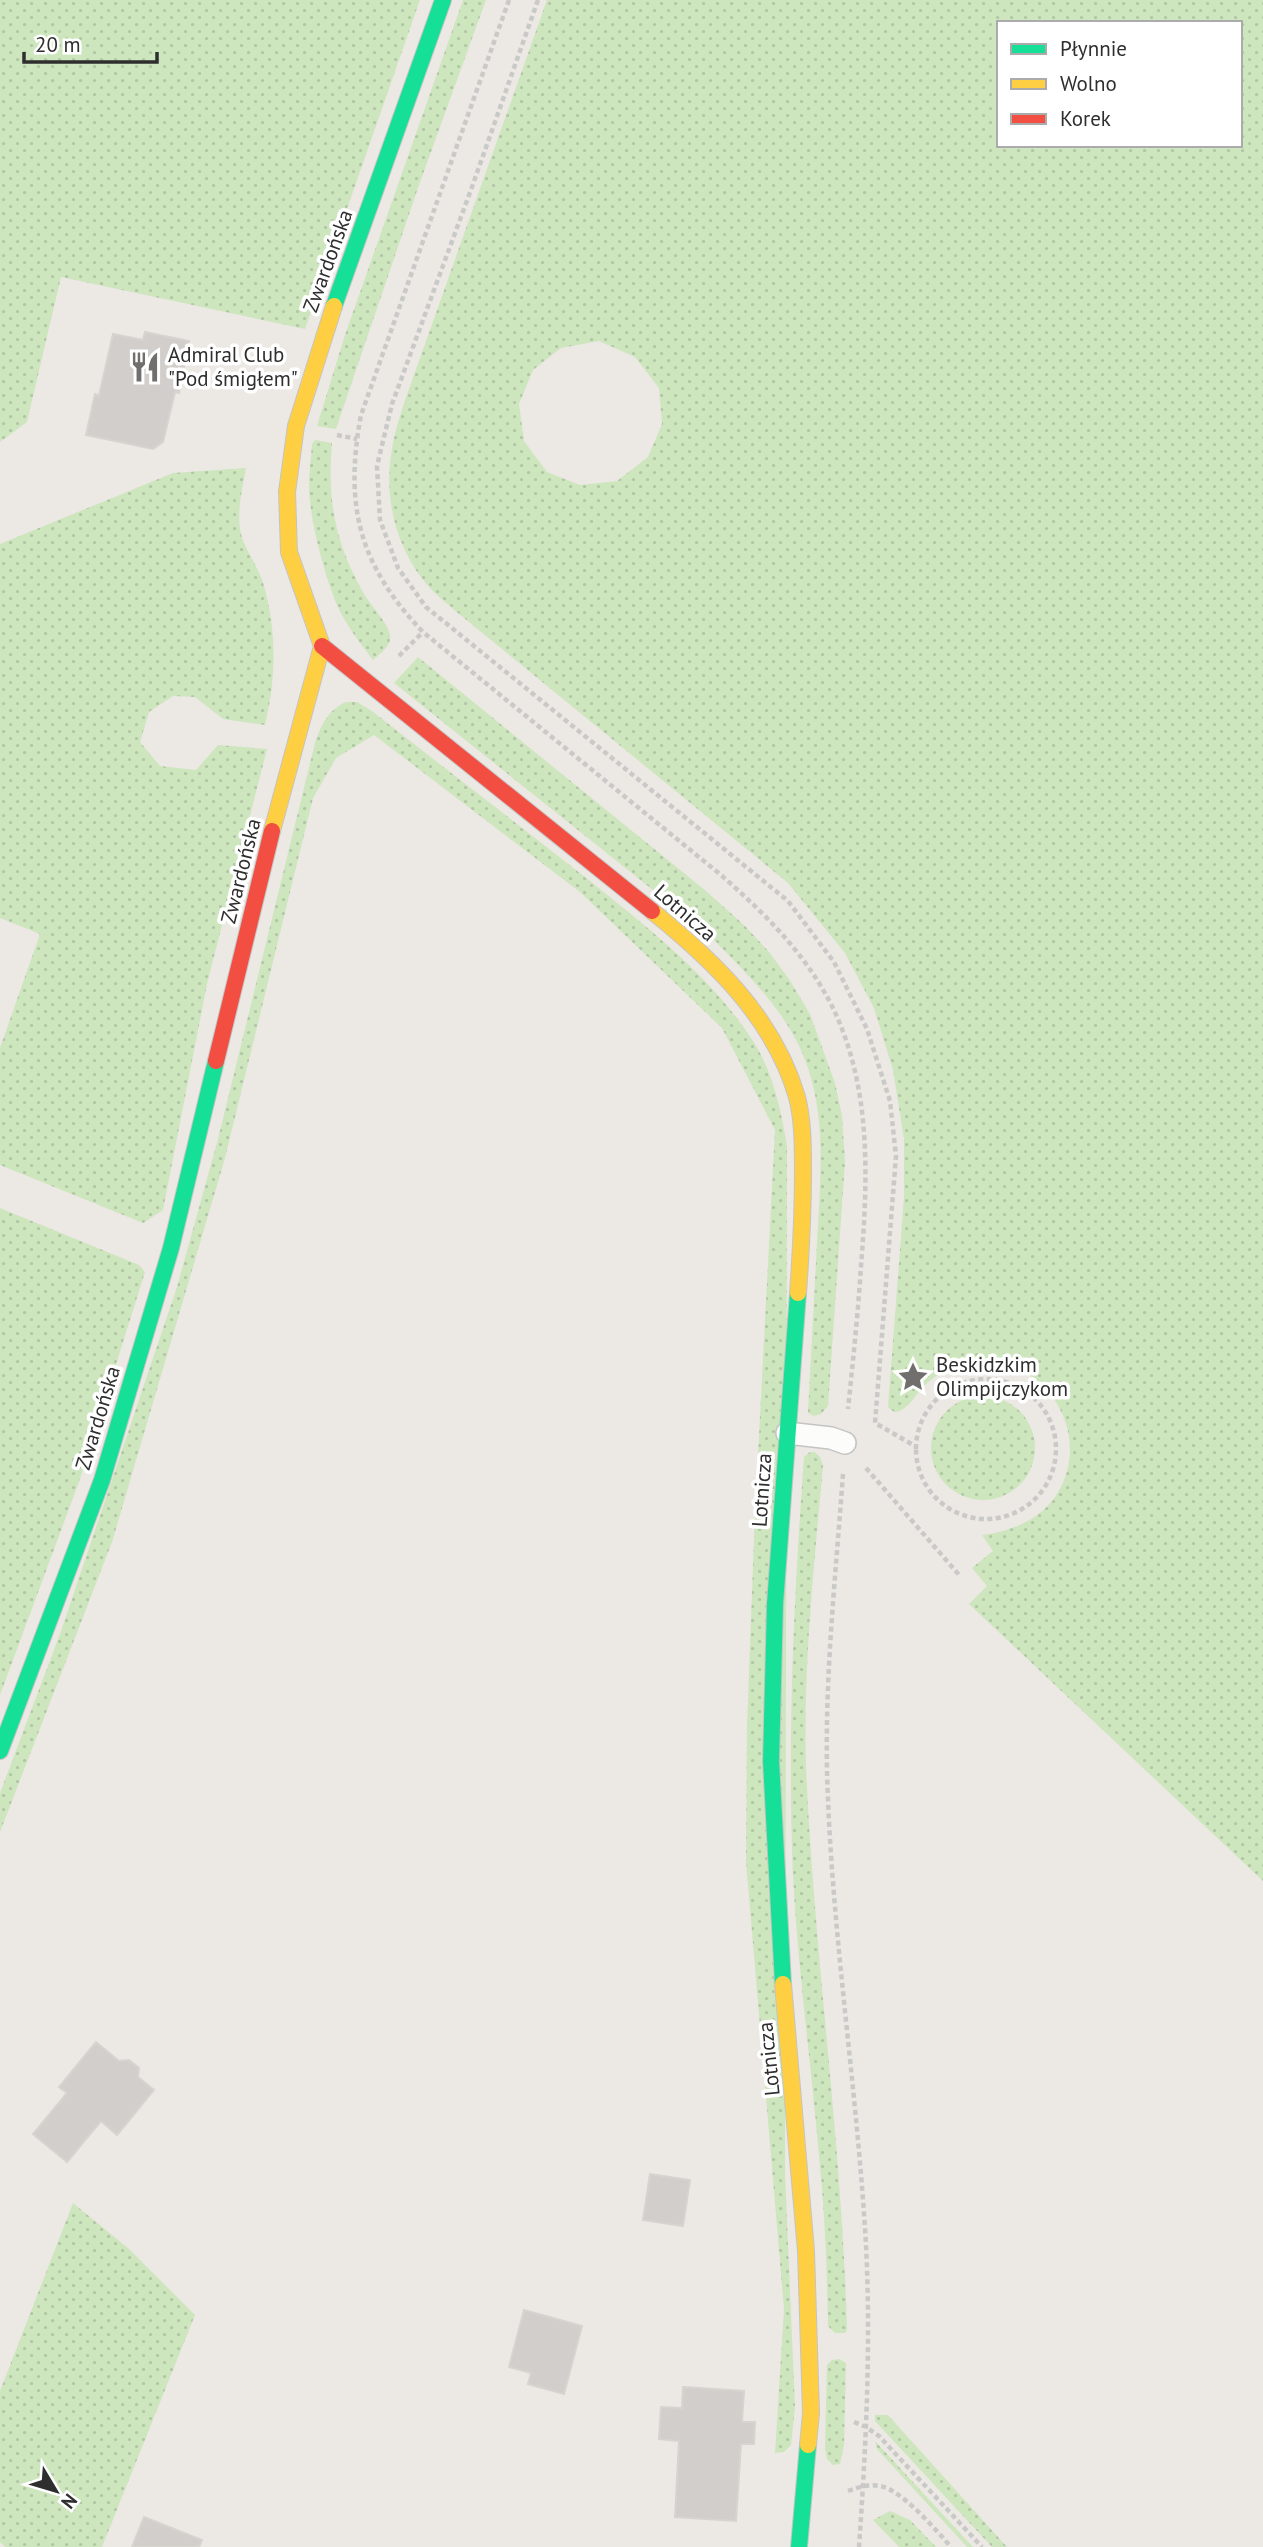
<svg xmlns="http://www.w3.org/2000/svg" width="1263" height="2547" viewBox="0 0 1263 2547" font-family="'PT Sans',sans-serif">
  <defs>
    <pattern id="grass-dots" width="8" height="8" patternUnits="userSpaceOnUse" patternTransform="scale(1.75)"><rect width="8" height="8" fill="#cee6be"/><path d="M2 2h.1M6 6h.1" fill="none" stroke="#b1c6a4" stroke-width="1.8" stroke-linecap="round"/></pattern>
  </defs>
  <rect width="100%" height="100%" fill="#ece8e4"/>
  <path fill="url(#grass-dots)" fill-rule="evenodd" d="M 0,0 L 420,0 L 305,329 L 61,277 L 27,422 L 0,442 Z
    M 463,0 L 486,0 L 419,185 L 336,429 L 317,426 L 345,335 Z
    M 547,0 L 1263,0 L 1263,1881 L 969,1604 L 987,1586 L 972,1568 L 993,1551 L 982,1535 C 1009,1532 1038,1521 1055,1497 C 1091,1444 1058,1375 999,1362 C 974,1357 944,1367 925,1385 C 915,1394 908,1412 894,1412 L 888,1407 L 904,1197 L 904,1139 L 893,1070 L 874,1008 L 845,953 L 788,883 L 458,613 C 448,604 437,596 429,587 C 396,550 383,497 392,449 C 394,434 399,420 403,406 ZM 999,23 L 1240,23 L 1240,145 L 999,145 ZM 599,341 L 635,357 L 659,388 L 662,424 L 648,457 L 617,481 L 580,485 L 547,472 L 524,441 L 519,404 L 533,370 L 561,348 Z
    M 315,440 L 332,443 C 327,501 335,543 364,594 C 370,604 389,625 390,635 C 392,646 380,653 373,660 C 360,643 346,625 337,605 C 324,573 310,522 309,487 C 309,473 311,458 312,444 Z
    M 246,468 C 242,491 234,520 244,543 C 250,557 260,571 264,586 C 277,632 276,679 265,725 L 223,719 L 195,697 L 173,696 L 149,712 L 140,742 L 160,766 L 196,770 L 218,745 L 267,749 L 207,984 L 163,1210 L 143,1223 L 0,1165 L 0,1048 L 40,934 L 0,918 L 0,544 L 173,473 Z
    M 418,657 L 706,891 L 745,926 L 769,952 L 789,979 L 810,1014 L 835,1083 L 842,1116 L 845,1162 L 828,1406 L 821,1414 L 814,1416 L 808,1413 C 811,1357 814,1300 817,1243 C 820,1183 827,1122 807,1065 C 789,1013 746,973 708,934 L 394,683 Z
    M 346,702 L 357,702 L 372,711 C 444,768 518,824 590,881 C 648,928 712,977 753,1041 C 773,1072 781,1110 787,1146 L 785,2174 L 795,2407 L 791,2445 L 784,2452 L 775,2453 L 784,2309 L 746,1861 L 747,1726 L 755,1512 L 775,1130 L 722,1028 L 580,892 L 374,735 L 336,758 L 313,798 L 225,1158 L 112,1542 L 0,1832 L 0,1793 L 60,1634 L 177,1287 L 218,1139 L 315,743 C 321,725 328,710 346,702 Z
    M 0,1208 L 139,1265 L 145,1272 L 80,1479 L 0,1695 Z
    M931 1448a52 52 0 1 1 104 0a52 52 0 1 1-104 0Z
    M 810,1452 L 815,1452 L 820,1457 L 823,1466 C 814,1566 803,1667 806,1767 C 814,1955 842,2142 847,2330 L 845,2333 L 835,2333 L 828,2326 C 827,2269 825,2212 819,2156 C 811,2063 798,1970 793,1876 C 787,1736 794,1596 804,1457 Z
    M 73,2203 L 129,2249 L 195,2315 L 102,2547 L 5,2547 L 0,2542 L 0,2391 Z
    M 839,2359 L 846,2363 L 844,2445 L 840,2464 L 833,2465 L 827,2459 L 825,2449 L 827,2365 L 832,2360 Z
    M 875,2415 L 888,2415 L 1007,2547 L 992,2547 L 875,2421 Z
    M 875,2441 L 973,2547 L 967,2547 L 877,2449 Z
    M 890,2511 L 910,2520 L 936,2547 L 899,2547 L 873,2520 Z"/>
  <path fill="#d1cecb" stroke="#d7d4d0" stroke-width="2" d="M 145,332 L 189,341 L 179,393 L 175,392 L 163,442 L 153,449 L 86,435 L 95,394 L 99,396 L 113,334 L 143,340 Z
    M 96,2042 L 119,2061 L 129,2060 L 139,2068 L 138,2077 L 154,2090 L 117,2135 L 101,2121 L 67,2162 L 33,2134 L 67,2093 L 59,2087 Z
    M 650,2174 L 690,2180 L 683,2226 L 643,2220 Z
    M 524,2310 L 582,2326 L 564,2394 L 528,2384 L 531,2373 L 509,2367 Z
    M 683,2387 L 744,2391 L 742,2422 L 755,2422 L 754,2444 L 741,2444 L 736,2521 L 675,2517 L 679,2441 L 659,2439 L 661,2407 L 682,2408 Z
    M 144,2517 L 202,2540 L 199,2547 L 132,2547 Z"/>
  <g fill="none" stroke-linecap="round" stroke-linejoin="round">
    <g stroke="#c5c4c5" stroke-width="24">
      <path id="lane" d="M 787,1433 L 831,1438 L 845,1443"/>
    </g>
    <g stroke="#c5c4c5" stroke-width="18">
      <path id="fast" d="M 334,306 L 443,0
        M 0,1751 L 102,1480 L 171,1248 L 216,1061
        M 783,1984 L 771,1761 L 775,1604 L 798,1293
        M 799,2547 L 808,2445"/>
    </g>
    <g stroke="#c5c4c5" stroke-width="18">
      <path id="slow" d="M 272,831 L 322,646 L 289,552 L 287,492 L 296,426 L 334,306
        M 652,911 C 714,961 774,1018 797,1097 C 803,1120 803,1147 803,1171 C 803,1212 801,1252 798,1293
        M 783,1984 L 806,2251 L 811,2413 L 808,2445"/>
    </g>
    <g stroke="#c5c4c5" stroke-width="18">
      <path id="jam" d="M 322,646 L 652,911
        M 216,1061 L 272,831"/>
    </g>
    <path stroke="#c9c9c8" stroke-width="4.5" stroke-dasharray="5 3.5" stroke-linecap="butt" d="M 509,0 L 361,415 C 344,506 359,565 423,632 L 721,875 C 764,913 804,952 831,1004 C 872,1086 868,1177 861,1266 C 858,1313 853,1361 848,1409
      M 538,0 L 472,187 L 392,404 L 377,466 L 380,520 L 398,568 L 426,607 L 788,901 L 834,962 L 867,1029 L 890,1101 L 896,1156 L 875,1423 L 915,1446
      M 337,435 L 357,439
      M 399,656 L 423,632
      M916 1449a70 70 0 1 1 140 0a70 70 0 1 1-140 0Z
      M 866,1468 L 960,1576
      M 843,1474 C 836,1572 825,1672 827,1770 C 831,1929 857,2086 866,2245 C 871,2345 866,2446 859,2547
      M 854,2422 L 866,2427 L 879,2436 L 982,2547
      M 848,2491 C 859,2487 868,2484 880,2486 C 901,2489 937,2531 951,2547"/>
    <use href="#lane" stroke="#fcfcfb" stroke-width="21"/>
    <use href="#fast" stroke="#16e098" stroke-width="16"/>
    <use href="#slow" stroke="#ffcf43" stroke-width="16"/>
    <use href="#jam" stroke="#f24e42" stroke-width="16"/>
  </g>
  <defs>
    <g id="restaurant-bare" transform="scale(2.415)"><path d="M-5-6h1v4h1v-4h1v4h1v-4h1v5L-1.5 .5V6h-2V.5L-5-1ZM5-6V6H3V1.5H1.5Q1.5-4 5-6Z" fill="#706f6e" stroke="#fff" stroke-width="2.5" paint-order="stroke"/></g>
    <g id="sight-bare" transform="scale(2.415)"><path d="M0-6L1.8-2.2L6-1.7L2.9 1.2L3.7 5.4L0 3.3L-3.7 5.4L-2.9 1.2L-6-1.7L-1.8-2.2Z" fill="#706f6e" stroke="#fff" stroke-width="2.5" paint-order="stroke"/></g>
  </defs>
  <g fill-rule="evenodd">
    <use href="#restaurant-bare" x="145" y="367"/>
    <use href="#sight-bare" x="913" y="1377"/>
  </g>
  <g text-anchor="middle" stroke-width="7" stroke-linejoin="round" paint-order="stroke">
    <g font-size="21" fill="#2e2e2e" stroke="#fff">
      <text transform="translate(328 261) rotate(-70)" y="7">Zwardońska</text>
      <text transform="translate(241 871) rotate(-76)" y="7">Zwardońska</text>
      <text transform="translate(685 913) rotate(41)" y="7">Lotnicza</text>
      <text transform="translate(98 1418) rotate(-73)" y="7">Zwardońska</text>
      <text transform="translate(762 1490) rotate(-86)" y="7">Lotnicza</text>
      <text transform="translate(769 2059) rotate(-96)" y="7">Lotnicza</text>
    </g>
    <g font-size="21" fill="#2e2e2e" stroke="#fff" text-anchor="start">
      <text x="168" y="362">Admiral Club<tspan x="168" dy="24">"Pod śmigłem"</tspan></text>
      <text x="936" y="1372">Beskidzkim<tspan x="936" dy="24">Olimpijczykom</tspan></text>
    </g>
  </g>
  <rect x="997" y="21" width="245" height="126" fill="#ffffff" stroke="#ababab" stroke-width="2"/>
  <rect x="1011" y="44" width="35" height="10" fill="#16e098" stroke="#ababab" stroke-width="2"/>
  <text x="1060" y="56" font-size="21" fill="#2e2e2e">Płynnie</text>
  <rect x="1011" y="79" width="35" height="10" fill="#ffcf43" stroke="#ababab" stroke-width="2"/>
  <text x="1060" y="91" font-size="21" fill="#2e2e2e">Wolno</text>
  <rect x="1011" y="114" width="35" height="10" fill="#f24e42" stroke="#ababab" stroke-width="2"/>
  <text x="1060" y="126" font-size="21" fill="#2e2e2e">Korek</text>
  <g transform="translate(56 2491) rotate(128)" stroke="#ffffff" stroke-width="5" paint-order="stroke">
  <path d="M0-5L12 26L0 18L-12 26Z" fill="#2e2e2e"/>
  <text y="-10" font-size="19" font-weight="bold" text-anchor="middle" fill="#2e2e2e">N</text>
  </g>
  <path d="M24 52v10h133v-10" fill="none" stroke="#2e2e2e" stroke-width="3.5"/>
  <text x="35" y="52" font-size="21" fill="#2e2e2e" stroke="#ffffff" stroke-width="5" paint-order="stroke">20 m</text>
</svg>
